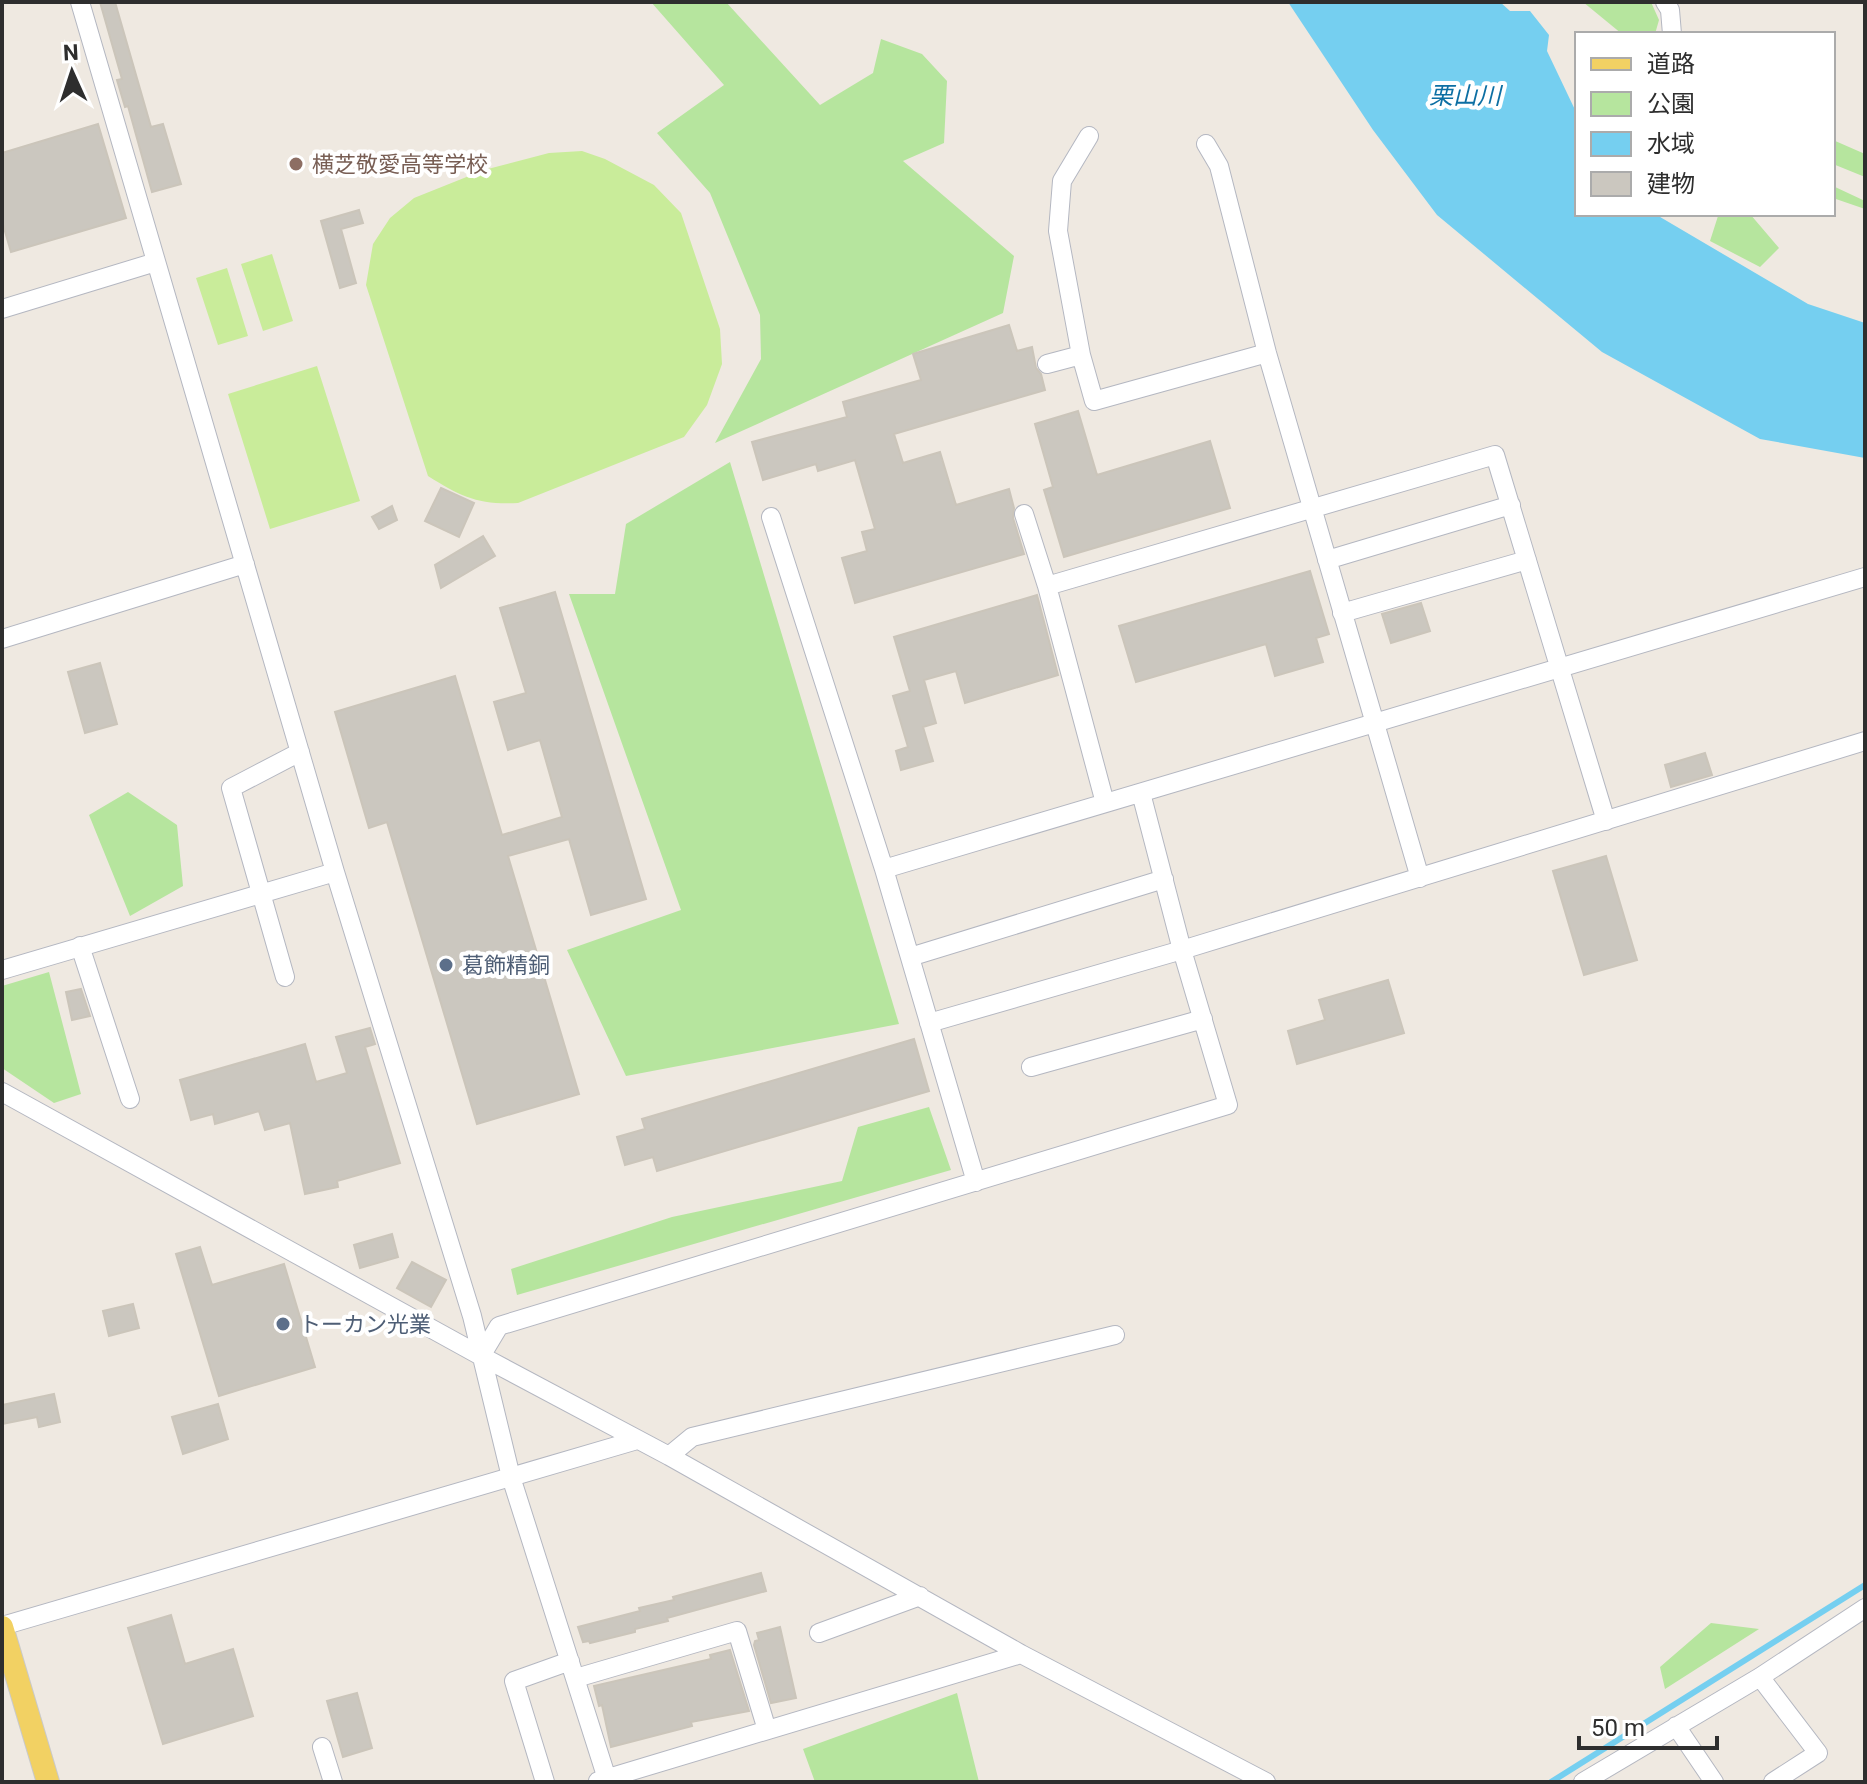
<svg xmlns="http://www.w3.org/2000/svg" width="1867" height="1784" viewBox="0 0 1867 1784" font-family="Roboto,'Noto Sans JP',sans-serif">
  <rect width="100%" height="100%" fill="#efe9e1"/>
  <path fill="#b6e59e" d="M 651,2 L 726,2 L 820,105 L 873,73 L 881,39 L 922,54 L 947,81 L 944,143 L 903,161 L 1014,256 L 1003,313 L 715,443 L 761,359 L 760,315 L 710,193 L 657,133 L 724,85 Z
    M 1583,2 L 1651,2 L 1659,20 L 1655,34 L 1622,34 Z
    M 1833,140 L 1865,154 L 1865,177 L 1833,164 Z
    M 1833,186 L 1865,201 L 1865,209 L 1833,198 Z
    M 1750,214 L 1779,248 L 1760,267 L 1710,241 L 1718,216 Z
    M 730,462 L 899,1024 L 626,1076 L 567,950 L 681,910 L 569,594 L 615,594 L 626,524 Z
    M 128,792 L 177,825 L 183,886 L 130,916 L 89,815 Z
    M 49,972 L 81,1094 L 54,1103 L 2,1068 L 2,986 Z
    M 929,1107 L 951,1170 L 517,1295 L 511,1269 L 672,1217 L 842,1181 L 858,1127 Z
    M 1711,1623 L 1759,1629 L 1665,1689 L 1660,1667 Z
    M 957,1693 L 979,1782 L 815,1782 L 803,1749 Z"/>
  <path fill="#c9ec9a" d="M 582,151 L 605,159 L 654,185 L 681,213 L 720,329 L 722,364 L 707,405 L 684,437 L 518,503 C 479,505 461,497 428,476 L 366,285 L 373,244 L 390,218 L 414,198 L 484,170 L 549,153 Z
    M 272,254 L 293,321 L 263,331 L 241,264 Z
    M 227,268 L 248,336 L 218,345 L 196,278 Z
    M 317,366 L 360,501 L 270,529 L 228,394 Z"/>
  <path fill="#75cff0" d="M 1288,2 L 1500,2 L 1510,11 L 1530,11 L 1549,35 L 1547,51 L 1577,114 L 1577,214 L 1655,214 L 1808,304 L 1865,323 L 1865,458 L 1760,439 L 1602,352 L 1437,215 L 1373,130 Z"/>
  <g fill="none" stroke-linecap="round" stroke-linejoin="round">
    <path stroke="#75cff0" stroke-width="6" d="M 1551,1782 L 1865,1585"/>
  </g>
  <path fill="#cbc7bf" stroke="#cbc5ba" stroke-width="2" d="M 100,2 L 115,2 L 151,127 L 163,124 L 181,184 L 152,192 L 128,106 L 125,107 L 117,80 L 122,79 Z
    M 98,124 L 126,218 L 11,252 L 2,221 L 2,153 Z
    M 359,210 L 363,223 L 341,229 L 356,283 L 340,288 L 321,221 Z
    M 1009,325 L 1017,351 L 1032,347 L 1036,368 L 1041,374 L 1045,390 L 894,434 L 903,463 L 940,452 L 956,505 L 1009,489 L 1014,508 L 1013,518 L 1024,554 L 855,603 L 842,558 L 867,551 L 862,532 L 875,529 L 855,460 L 818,471 L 816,464 L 763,480 L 752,442 L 847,417 L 843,402 L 921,380 L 913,354 Z
    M 1078,411 L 1097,475 L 1210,441 L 1230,508 L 1064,557 L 1044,490 L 1053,487 L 1035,424 Z
    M 441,488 L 474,503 L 459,537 L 425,521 Z
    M 392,506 L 397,520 L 379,529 L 372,517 Z
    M 483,536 L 495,556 L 441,588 L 435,565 Z
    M 1310,571 L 1329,634 L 1316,638 L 1323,662 L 1275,676 L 1266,644 L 1136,682 L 1119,626 Z
    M 555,592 L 646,899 L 591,915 L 569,839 L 508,856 L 579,1094 L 477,1124 L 387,822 L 369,828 L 335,712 L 455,676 L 502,835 L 562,817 L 540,740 L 508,750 L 494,702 L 526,693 L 500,608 Z
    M 1037,595 L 1058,675 L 965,703 L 956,671 L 924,680 L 936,723 L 923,727 L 933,761 L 901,770 L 896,751 L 908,747 L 893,696 L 910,691 L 894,637 Z
    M 1421,603 L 1430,631 L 1391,643 L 1382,614 Z
    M 100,663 L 117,724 L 85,733 L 68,672 Z
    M 1705,753 L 1712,775 L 1671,787 L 1665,765 Z
    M 1606,856 L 1637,960 L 1584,975 L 1553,871 Z
    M 1388,980 L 1404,1033 L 1297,1064 L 1288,1031 L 1325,1020 L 1319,1000 Z
    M 81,989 L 90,1016 L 72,1020 L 66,992 Z
    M 370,1028 L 375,1044 L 365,1047 L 400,1163 L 337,1181 L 338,1187 L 305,1194 L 290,1123 L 265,1130 L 259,1111 L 215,1124 L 213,1114 L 191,1120 L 180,1080 L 305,1044 L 316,1082 L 347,1073 L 336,1037 Z
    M 914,1039 L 929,1091 L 657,1171 L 653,1157 L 625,1165 L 617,1137 L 645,1129 L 642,1119 Z
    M 392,1234 L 398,1257 L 360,1268 L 354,1245 Z
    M 200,1247 L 212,1285 L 284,1264 L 315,1367 L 219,1396 L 176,1254 Z
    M 412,1262 L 446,1280 L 431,1307 L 397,1288 Z
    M 133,1304 L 139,1328 L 109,1336 L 103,1311 Z
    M 54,1394 L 60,1422 L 39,1427 L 37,1417 L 2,1424 L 2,1405 Z
    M 218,1404 L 228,1439 L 183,1454 L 172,1417 Z
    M 761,1573 L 766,1591 L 667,1618 L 668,1621 L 635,1629 L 635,1632 L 590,1643 L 589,1641 L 583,1642 L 578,1627 L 640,1611 L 639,1608 L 674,1600 L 673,1597 Z
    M 171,1615 L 185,1664 L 233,1649 L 253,1716 L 163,1744 L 128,1628 Z
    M 780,1627 L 796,1698 L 771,1703 L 754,1645 L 755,1641 L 759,1640 L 757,1633 Z
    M 730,1650 L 749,1711 L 691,1722 L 692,1726 L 611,1747 L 602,1705 L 599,1706 L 594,1686 L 711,1659 L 710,1655 Z
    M 357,1693 L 372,1748 L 343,1757 L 327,1701 Z"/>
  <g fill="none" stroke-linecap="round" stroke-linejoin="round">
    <g stroke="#b4b7c1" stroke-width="20">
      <path id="minor" d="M 80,2 L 335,872 L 472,1316 L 511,1477 L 608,1782
        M 1665,2 L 1670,10 L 1672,34
        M 1089,136 L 1062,181 L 1058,231 L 1081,355 L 1094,401 L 1267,353
        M 1206,144 L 1219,166 L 1267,353 L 1420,878
        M 2,309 L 156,262
        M 1047,364 L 1081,355
        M 1024,514 L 1047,586 L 1105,803
        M 771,517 L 884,869 L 976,1182
        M 1327,560 L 1511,505
        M 1047,586 L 1495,455 L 1606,821
        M 1342,613 L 1527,560
        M 2,639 L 245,564
        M 884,869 L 1865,577
        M 80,946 L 130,1099
        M 910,957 L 1164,879
        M 2,970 L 335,872
        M 285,977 L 231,788 L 300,752
        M 929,1023 L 1182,950 L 1865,741
        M 1031,1067 L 1203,1019
        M 2,1092 L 481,1356 L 669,1456 L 1021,1654 L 1266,1782
        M 481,1356 L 499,1326 L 1228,1105 L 1182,950 L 1141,793
        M 669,1456 L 692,1437 L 1115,1335
        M 2,1626 L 637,1440
        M 819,1633 L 920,1596
        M 1760,1677 L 1818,1753 L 1773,1782
        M 576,1678 L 737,1631 L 767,1730
        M 1676,1726 L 1714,1782
        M 322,1747 L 333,1782
        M 598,1781 L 1021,1654
        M 545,1782 L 514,1681 L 570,1661
        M 1583,1782 L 1760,1677 L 1865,1608"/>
    </g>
    <g stroke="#c9c9c9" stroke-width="24">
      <path id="major" d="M 2,1627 L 48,1782"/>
    </g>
    <use href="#minor" stroke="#fff" stroke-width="18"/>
    <use href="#major" stroke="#f2d163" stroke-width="22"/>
  </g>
  <circle fill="#8d6e63" stroke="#fff" stroke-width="3" cx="296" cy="164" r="8"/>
  <g fill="#5c6f8a" stroke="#fff" stroke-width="3">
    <circle cx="446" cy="965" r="8"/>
    <circle cx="283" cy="1324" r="8"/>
  </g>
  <g text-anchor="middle" stroke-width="8" stroke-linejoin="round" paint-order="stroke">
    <g font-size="22" fill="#785e54" stroke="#fff" text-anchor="start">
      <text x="312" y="172">横芝敬愛高等学校</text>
    </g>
    <g font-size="22" fill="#4e5e75" stroke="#fff" text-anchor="start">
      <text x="462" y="973">葛飾精銅</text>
      <text x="299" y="1332">トーカン光業</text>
    </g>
    <g font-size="24" font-style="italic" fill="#0d6fa3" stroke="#fff">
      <text x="1465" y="104">栗山川</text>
    </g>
  </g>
  <rect width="1867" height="1784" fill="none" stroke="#2e2e2e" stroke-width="8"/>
  <rect x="1575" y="32" width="260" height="184" fill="#ffffff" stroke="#ababab" stroke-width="2"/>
  <rect x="1591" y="58" width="40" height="12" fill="#f2d163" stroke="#ababab" stroke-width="2"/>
  <text x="1647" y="72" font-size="24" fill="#2e2e2e">道路</text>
  <rect x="1591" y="92" width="40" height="24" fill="#b6e59e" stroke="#ababab" stroke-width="2"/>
  <text x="1647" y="112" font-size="24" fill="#2e2e2e">公園</text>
  <rect x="1591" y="132" width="40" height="24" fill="#75cff0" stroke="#ababab" stroke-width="2"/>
  <text x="1647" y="152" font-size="24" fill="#2e2e2e">水域</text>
  <rect x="1591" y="172" width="40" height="24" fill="#cbc7bf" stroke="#ababab" stroke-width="2"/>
  <text x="1647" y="192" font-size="24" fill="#2e2e2e">建物</text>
  <g transform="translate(72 72) rotate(357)" stroke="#ffffff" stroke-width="6" paint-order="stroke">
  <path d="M0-6L14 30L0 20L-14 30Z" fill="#2e2e2e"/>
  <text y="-12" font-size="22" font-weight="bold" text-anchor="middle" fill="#2e2e2e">N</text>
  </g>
  <path d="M1579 1736v12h138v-12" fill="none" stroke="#2e2e2e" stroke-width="4"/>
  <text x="1591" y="1736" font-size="24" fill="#2e2e2e" stroke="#ffffff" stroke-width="6" paint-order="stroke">50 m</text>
</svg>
